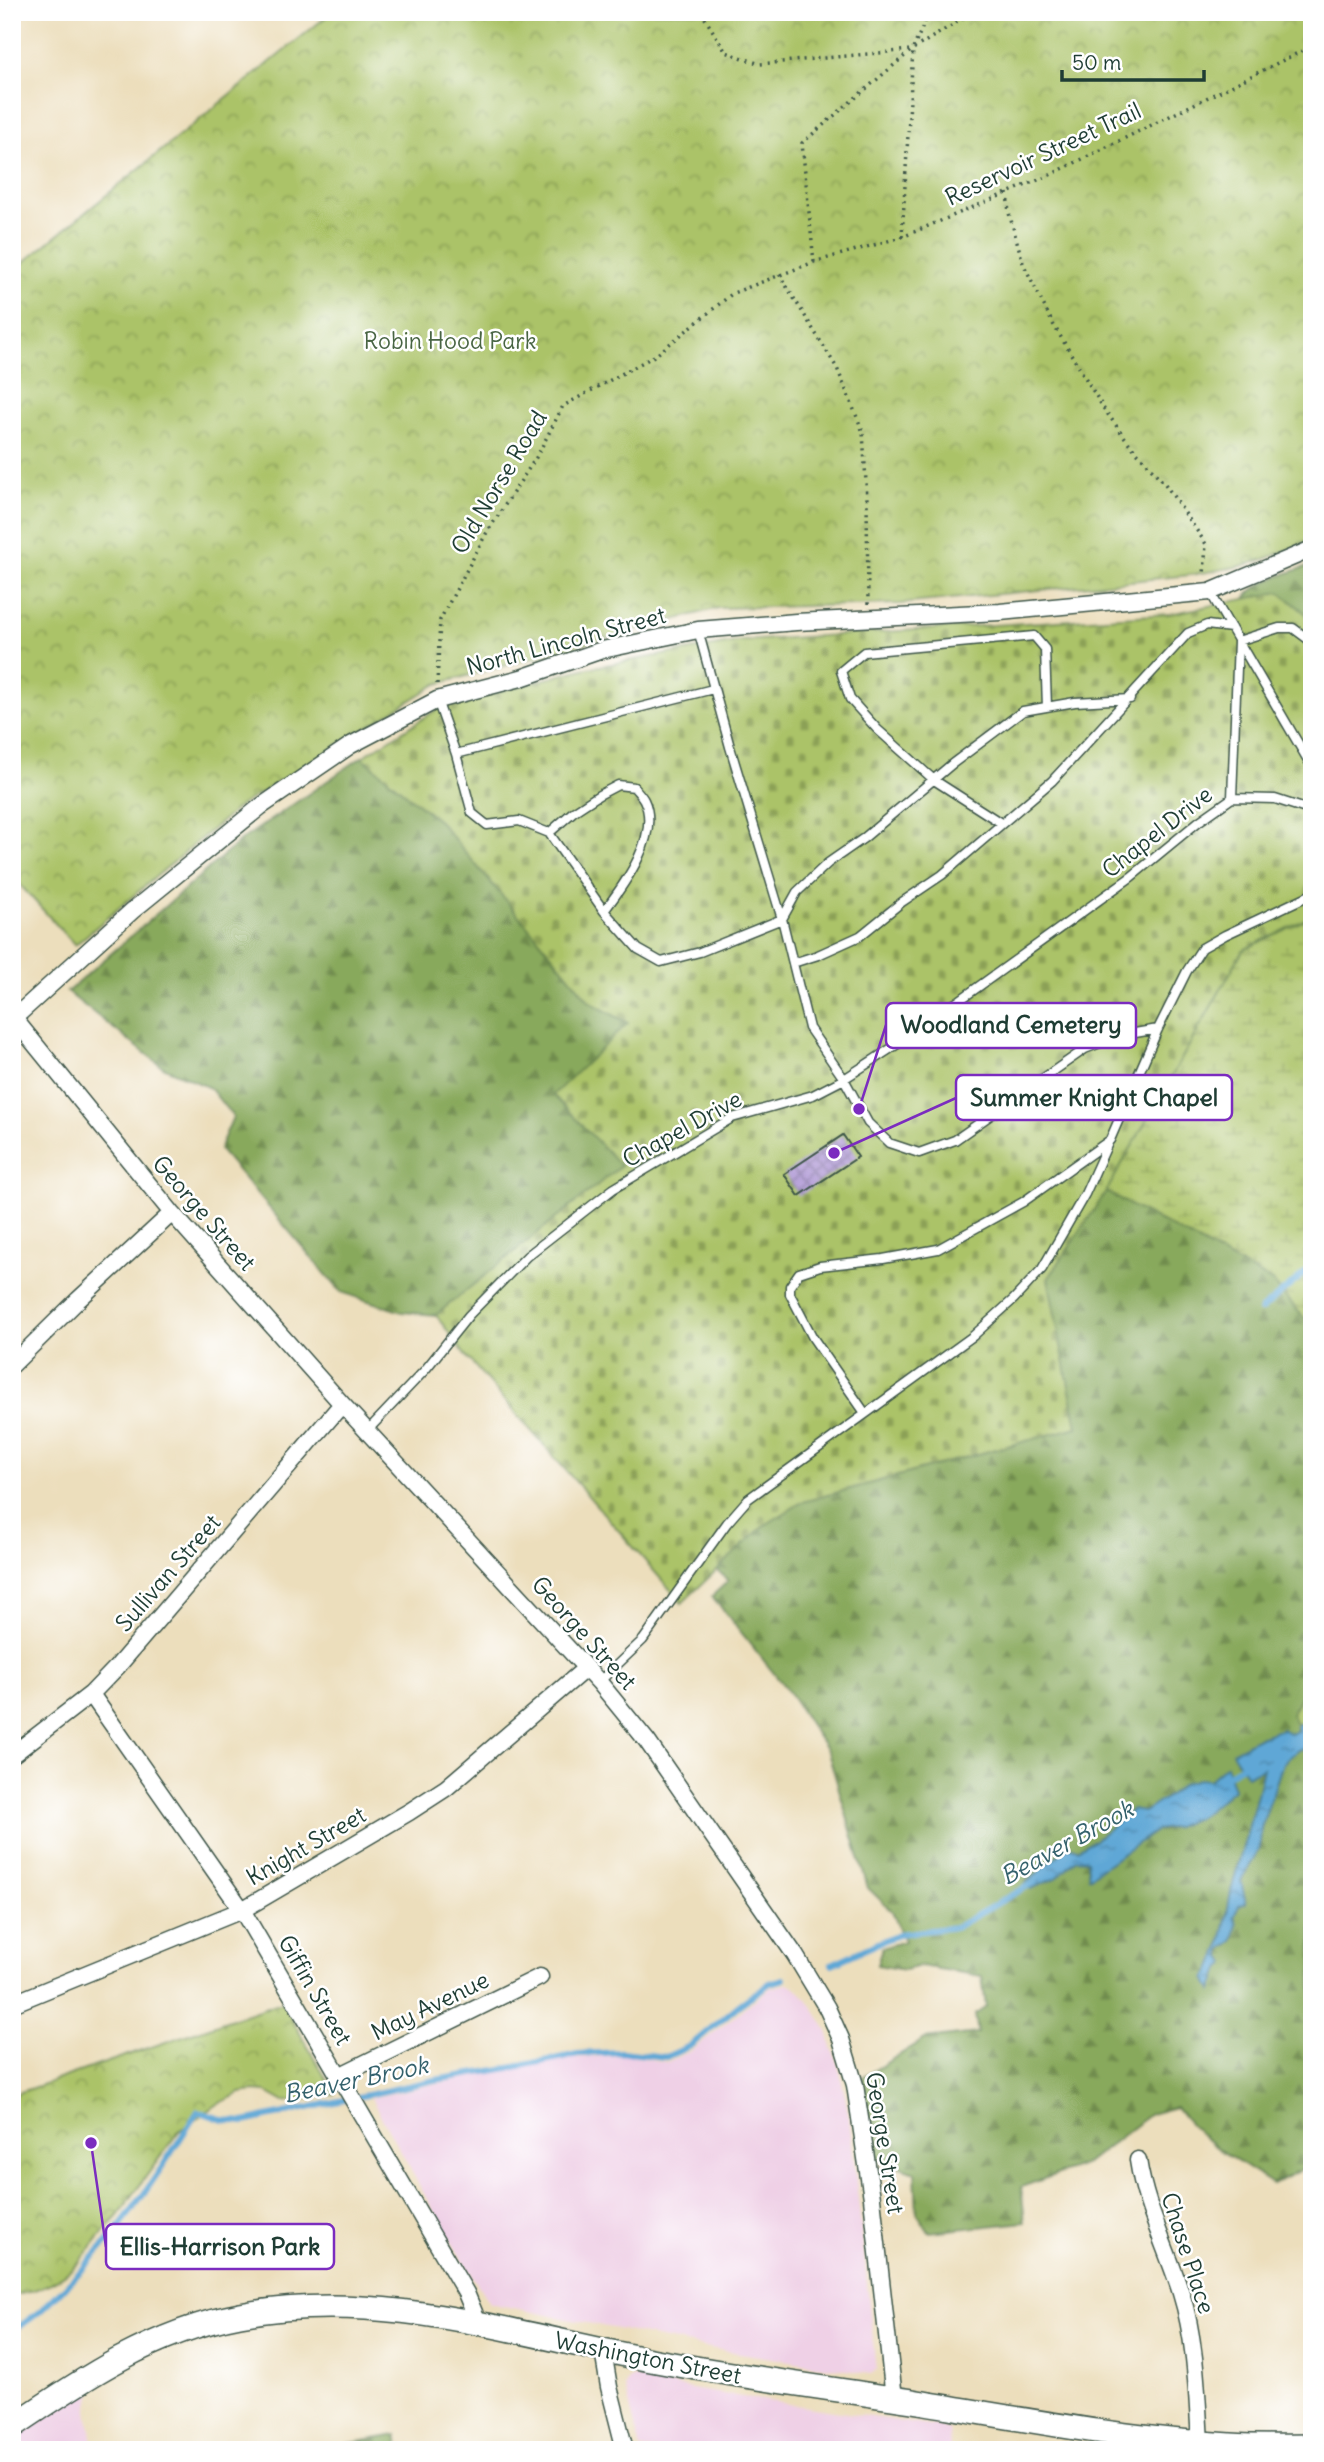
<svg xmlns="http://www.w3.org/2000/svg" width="1324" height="2462" viewBox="0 0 1324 2462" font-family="Delius,sans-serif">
  <defs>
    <pattern id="forest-firs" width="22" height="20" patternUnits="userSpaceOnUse" patternTransform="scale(1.75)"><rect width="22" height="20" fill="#88a95c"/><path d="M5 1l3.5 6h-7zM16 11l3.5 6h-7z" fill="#6f8b4d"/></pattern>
    <pattern id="wetland-marsh" width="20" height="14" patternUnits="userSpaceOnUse" patternTransform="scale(1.75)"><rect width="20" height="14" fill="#abc368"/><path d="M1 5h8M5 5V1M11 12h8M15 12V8" fill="none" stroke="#8ba056"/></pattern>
    <pattern id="cemetery-stones" width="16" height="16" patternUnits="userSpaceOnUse" patternTransform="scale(1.75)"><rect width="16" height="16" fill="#abc368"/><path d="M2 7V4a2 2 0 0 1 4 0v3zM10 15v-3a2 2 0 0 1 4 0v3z" fill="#8ba056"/></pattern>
    <pattern id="park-crowns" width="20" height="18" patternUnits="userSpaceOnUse" patternTransform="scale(1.75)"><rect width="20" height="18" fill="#abc368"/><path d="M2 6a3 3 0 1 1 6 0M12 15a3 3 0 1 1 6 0" fill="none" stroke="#8ba056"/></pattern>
    <pattern id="water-ripples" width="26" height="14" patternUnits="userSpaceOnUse" patternTransform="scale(1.75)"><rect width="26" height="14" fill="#5fa7d6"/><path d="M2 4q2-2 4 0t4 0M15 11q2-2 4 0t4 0" fill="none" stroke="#4e89ae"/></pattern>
    <pattern id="building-cross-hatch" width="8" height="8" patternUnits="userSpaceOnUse" patternTransform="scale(1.75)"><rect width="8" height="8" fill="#b39dd7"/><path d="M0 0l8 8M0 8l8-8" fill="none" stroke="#9181af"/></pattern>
  </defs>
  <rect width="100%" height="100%" fill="#fff"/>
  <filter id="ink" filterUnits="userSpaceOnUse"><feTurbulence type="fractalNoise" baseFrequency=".0143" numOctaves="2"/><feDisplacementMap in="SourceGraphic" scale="14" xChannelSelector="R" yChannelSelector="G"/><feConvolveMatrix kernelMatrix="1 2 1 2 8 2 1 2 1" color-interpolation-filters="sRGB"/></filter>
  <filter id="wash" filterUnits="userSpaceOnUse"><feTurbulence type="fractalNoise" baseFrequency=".00686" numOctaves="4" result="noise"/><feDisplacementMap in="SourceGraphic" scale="28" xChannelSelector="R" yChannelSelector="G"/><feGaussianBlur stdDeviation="1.57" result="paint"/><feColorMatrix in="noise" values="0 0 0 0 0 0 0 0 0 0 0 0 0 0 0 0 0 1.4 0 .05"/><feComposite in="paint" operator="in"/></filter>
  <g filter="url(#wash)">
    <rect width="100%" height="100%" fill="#ecdebc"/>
    <path fill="#efd0e6" d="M 787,1984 L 795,1987 L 808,2000 L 826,2029 L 840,2072 L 849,2117 L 858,2198 L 876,2370 L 871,2374 L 715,2349 L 489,2303 L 443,2228 L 371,2098 L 434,2084 L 574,2058 L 624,2055 L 667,2062 L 691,2051 L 770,1988 Z
      M 634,2377 L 697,2390 L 949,2429 L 950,2450 L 641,2450 L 625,2387 L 628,2380 Z
      M 92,2391 L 88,2410 L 94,2450 L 12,2450 L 12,2441 L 75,2395 Z"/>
    <path fill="url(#forest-firs)" stroke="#547348" stroke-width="2" d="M 1312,565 L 1312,619 L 1280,592 L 1245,599 C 1254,581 1292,572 1312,565 Z
      M 362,757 L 440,822 L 552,955 L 590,1002 L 628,1023 L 621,1166 L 436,1315 L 402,1312 L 341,1292 L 219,1149 L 233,1117 L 210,1088 L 163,1067 L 67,992 L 240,841 Z
      M 1106,1192 L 1272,1281 L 1312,1327 L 1312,1676 L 1291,1714 L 1312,1751 L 1312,2164 L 1273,2184 C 1239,2163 1199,2140 1176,2107 L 1150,2114 L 1086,2164 L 1021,2187 L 1025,2222 L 929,2232 L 917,2213 L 915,2172 L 876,2158 L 862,2078 L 925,2039 L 978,2033 L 975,2015 L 986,2007 L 982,1976 L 920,1966 L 904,1970 L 877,1965 L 882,1948 L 904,1941 L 892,1911 L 868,1888 L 828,1752 L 785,1687 L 712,1596 L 728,1581 L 717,1569 L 762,1527 L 802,1502 L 1077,1427 L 1048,1279 Z
      M 397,2435 L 400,2450 L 314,2450 Z"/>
    <path fill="url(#wetland-marsh)" stroke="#65804e" stroke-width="2" d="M 1312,916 L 1312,1327 L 1272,1281 L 1106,1192 L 1243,950 Z
      M 1312,1676 L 1312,1751 L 1291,1714 Z"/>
    <path fill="url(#cemetery-stones)" stroke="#65804e" stroke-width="2" d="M 1280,592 L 1312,619 L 1312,916 L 1243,950 L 1106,1192 L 1048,1279 L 1077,1427 L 802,1502 L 762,1527 L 682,1603 L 465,1355 L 436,1315 L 621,1166 L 553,1095 L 628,1023 L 590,1002 L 552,955 L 440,822 L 362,757 L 441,707 L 583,669 L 742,641 L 1169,614 Z"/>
    <path fill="url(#park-crowns)" stroke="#65804e" stroke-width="2" d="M 332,12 L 1312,12 L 1312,540 L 1265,559 L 1241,566 L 1191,575 L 900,604 L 718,608 L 437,684 L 241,805 L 75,945 L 12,876 L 12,272 Z
      M 282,2002 L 335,2094 L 284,2102 L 266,2092 L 254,2091 L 240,2093 L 218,2104 L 178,2132 L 117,2217 C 102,2231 92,2250 77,2264 C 60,2282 36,2291 12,2296 L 12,2095 Z"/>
    <path fill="url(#water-ripples)" stroke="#3f7285" stroke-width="2" d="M 1312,1715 L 1312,1744 L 1298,1750 L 1283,1763 L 1261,1828 L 1260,1847 L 1241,1881 L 1246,1903 L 1239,1906 L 1234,1916 L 1237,1924 L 1233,1941 L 1222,1949 L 1221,1955 L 1226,1963 L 1219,1972 L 1212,1991 L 1206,1978 C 1224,1951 1225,1915 1233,1884 C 1243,1845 1255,1807 1263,1768 L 1247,1776 L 1232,1752 L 1262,1736 L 1282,1729 L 1291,1734 L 1298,1730 L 1296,1726 Z
      M 1226,1765 L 1234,1789 L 1201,1816 L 1176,1827 L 1157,1830 L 1089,1877 L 1087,1860 L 1076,1859 L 1058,1877 L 1031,1889 L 1027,1882 L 1069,1846 L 1077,1849 L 1093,1841 L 1132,1810 L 1144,1812 L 1168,1796 L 1184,1783 L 1198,1779 L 1209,1780 Z"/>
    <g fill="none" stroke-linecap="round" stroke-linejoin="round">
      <path stroke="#5fa7d6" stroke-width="6" d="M 1261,1310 L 1312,1267
        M 1222,1779 L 1245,1763
        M 832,1964 L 898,1934 L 956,1927 L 1035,1882
        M 12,2330 C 34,2319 49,2303 66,2286 C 121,2233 157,2176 198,2111 L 223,2120 L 244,2122 L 435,2080 L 515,2067 L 578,2054 L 622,2052 L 666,2057 L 690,2046 L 739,2005 L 770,1983 L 784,1979"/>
    </g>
    <g id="blocks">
      <path fill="url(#building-cross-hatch)" d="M 843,1135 L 858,1157 L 799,1196 L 784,1174 Z"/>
    </g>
  </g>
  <g filter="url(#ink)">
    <use href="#blocks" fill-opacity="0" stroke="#3e5548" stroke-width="2"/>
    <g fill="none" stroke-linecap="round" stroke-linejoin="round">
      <g stroke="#3e5548" stroke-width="11">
        <path id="lane" d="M 1210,592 L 1312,767
          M 698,630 L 730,747 L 782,919 L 809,1028 L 844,1079 L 868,1123 L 889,1143 L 919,1153 L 955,1140 L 1085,1049 L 1118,1036 L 1158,1029
          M 437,700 L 456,754 L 472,813 L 487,825 L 519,821 L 549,833 L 604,911 L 638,949 L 661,962 L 700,952 L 782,919 L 797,892 L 828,863 L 864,838 L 952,764 L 1023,711 L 1075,702 L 1130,699
          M 456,754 L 713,689
          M 1232,798 L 1238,641 L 1279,628 L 1293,628 L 1312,642
          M 1001,823 L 934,780 L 877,729 L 850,699 L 841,671 L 864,652 L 1034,636 L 1045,649 L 1047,707
          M 549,833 L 573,812 L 599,795 L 618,785 L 634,787 C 637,791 642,796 644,800 C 661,835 624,885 604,911
          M 793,963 L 818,955 L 860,936 L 902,902 L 942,875 L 1052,781 L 1188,633 L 1207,625 L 1231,628
          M 865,1413 L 813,1338 L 790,1294 L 790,1286 L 799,1273 L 820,1266 L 883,1259 L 938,1249 L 1023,1202 L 1110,1140 L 1158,1029 L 1187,971 L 1202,948 L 1225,935 L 1312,894
          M 368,1430 L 425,1370 L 469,1315 L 527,1256 L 613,1189 L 732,1118 L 813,1095 L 844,1079 L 907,1038 L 1131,877 L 1198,822 L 1232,798 L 1275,799 L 1312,811
          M 599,1682 L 643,1640 L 727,1523 L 748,1499 L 973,1336 L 1014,1299 L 1042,1269 L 1085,1194 L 1108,1143"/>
      </g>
      <g stroke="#3e5548" stroke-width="19">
        <path id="street" d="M 12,1016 L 172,1213 L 342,1404 L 599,1682 L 647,1741 L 795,1955 L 827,2008 L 841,2039 L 855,2085 L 872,2198 L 894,2398
          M 14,1018 L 132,911 L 260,807 L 351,745 L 437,700 L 521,678 L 602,650 L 698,630 L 796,622 L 1000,612 L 1210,592 L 1312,549
          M 12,1365 L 78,1300 L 172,1213
          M 91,1694 L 242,1910 L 466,2293 L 478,2322
          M 12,1755 L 91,1694 L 117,1667 L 342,1404
          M 12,2004 L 242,1910 L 409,1812 L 446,1788 L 586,1668
          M 339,2076 L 540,1977
          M 1138,2160 C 1145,2207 1167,2248 1181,2293 C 1196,2341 1197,2393 1200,2443
          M 603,2351 L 609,2387 L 625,2450"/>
      </g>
      <g stroke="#3e5548" stroke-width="26">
        <path id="secondary" d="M 12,2427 C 82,2379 154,2331 240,2315 C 380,2288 515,2334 651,2360 C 740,2377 829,2388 918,2402 C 1022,2419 1125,2439 1231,2445 C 1258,2447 1285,2446 1312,2446"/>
      </g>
      <path stroke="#3e5548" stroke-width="3.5" stroke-dasharray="2 5" stroke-linecap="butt" d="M 701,12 L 726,52 L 760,64 L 911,50
        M 1007,193 L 1009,213 L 1023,263 L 1053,324 L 1104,409 L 1129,443 L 1165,484 L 1206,544 L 1204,575
        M 902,237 L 913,49 L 929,12
        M 814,262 L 802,143 L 913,49 L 974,12
        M 779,274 L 837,368 L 863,432 L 867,499 L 868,604
        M 437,684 L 440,620 L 486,534 L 537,456 L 563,406 L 656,355 L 733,293 L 814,262 L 902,237 L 1050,175 L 1312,46"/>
      <use href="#lane" stroke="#fff" stroke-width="8"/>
      <use href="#street" stroke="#fff" stroke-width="16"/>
      <use href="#secondary" stroke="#fff" stroke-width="23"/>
    </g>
  </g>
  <g text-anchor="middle" stroke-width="5" stroke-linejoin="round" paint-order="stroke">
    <g font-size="23" fill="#1f3d34" stroke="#fff">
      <text transform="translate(1043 154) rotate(-25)" y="8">Reservoir Street Trail</text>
      <text transform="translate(499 482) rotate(-59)" y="8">Old Norse Road</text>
      <text transform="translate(566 641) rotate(-15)" y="8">North Lincoln Street</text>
      <text transform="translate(1157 832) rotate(-38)" y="8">Chapel Drive</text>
      <text transform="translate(682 1129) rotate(-29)" y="8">Chapel Drive</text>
      <text transform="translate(204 1213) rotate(49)" y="8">George Street</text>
      <text transform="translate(168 1573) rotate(-49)" y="8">Sullivan Street</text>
      <text transform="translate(584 1633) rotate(48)" y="8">George Street</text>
      <text transform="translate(306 1846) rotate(-30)" y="8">Knight Street</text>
      <text transform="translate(315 1990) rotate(60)" y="8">Giffin Street</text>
      <text transform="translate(430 2006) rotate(-26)" y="8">May Avenue</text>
      <text transform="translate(885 2143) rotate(81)" y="8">George Street</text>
      <text transform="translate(1188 2253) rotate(72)" y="8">Chase Place</text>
      <text transform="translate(648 2358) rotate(11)" y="8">Washington Street</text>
    </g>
    <g font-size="23" fill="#496544" stroke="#fff">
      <text x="450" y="349">Robin Hood Park</text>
    </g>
    <g font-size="24" font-style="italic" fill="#35626d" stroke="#fff">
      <text transform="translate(1067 1843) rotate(-29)" y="8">Beaver Brook</text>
      <text transform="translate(356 2080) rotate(-12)" y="8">Beaver Brook</text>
    </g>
  </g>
  <path fill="none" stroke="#7b2cbf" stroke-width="2.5" d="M859 1109L886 1025M834 1153L956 1098M91 2143L106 2247"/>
  <g fill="#7b2cbf" stroke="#fff" stroke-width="2.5">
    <circle cx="859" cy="1109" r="7"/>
    <circle cx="834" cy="1153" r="7"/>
    <circle cx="91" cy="2143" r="7"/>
  </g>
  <g fill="#fff" stroke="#7b2cbf" stroke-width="2.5">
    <rect x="886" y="1003" width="250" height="45" rx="7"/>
    <rect x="956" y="1075" width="276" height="45" rx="7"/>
    <rect x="106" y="2224" width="228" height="45" rx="7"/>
  </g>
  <g font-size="24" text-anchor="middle" font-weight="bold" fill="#1f3d34">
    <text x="1011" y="1033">Woodland Cemetery</text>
    <text x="1094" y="1106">Summer Knight Chapel</text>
    <text x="220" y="2255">Ellis-Harrison Park</text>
  </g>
  <rect width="1324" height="2462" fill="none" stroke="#fff" stroke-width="42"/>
  <path d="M1062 70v10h142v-10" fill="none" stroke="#1f3d34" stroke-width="3.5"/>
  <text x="1072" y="70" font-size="21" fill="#1f3d34" stroke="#ffffff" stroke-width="5" paint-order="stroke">50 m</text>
</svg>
